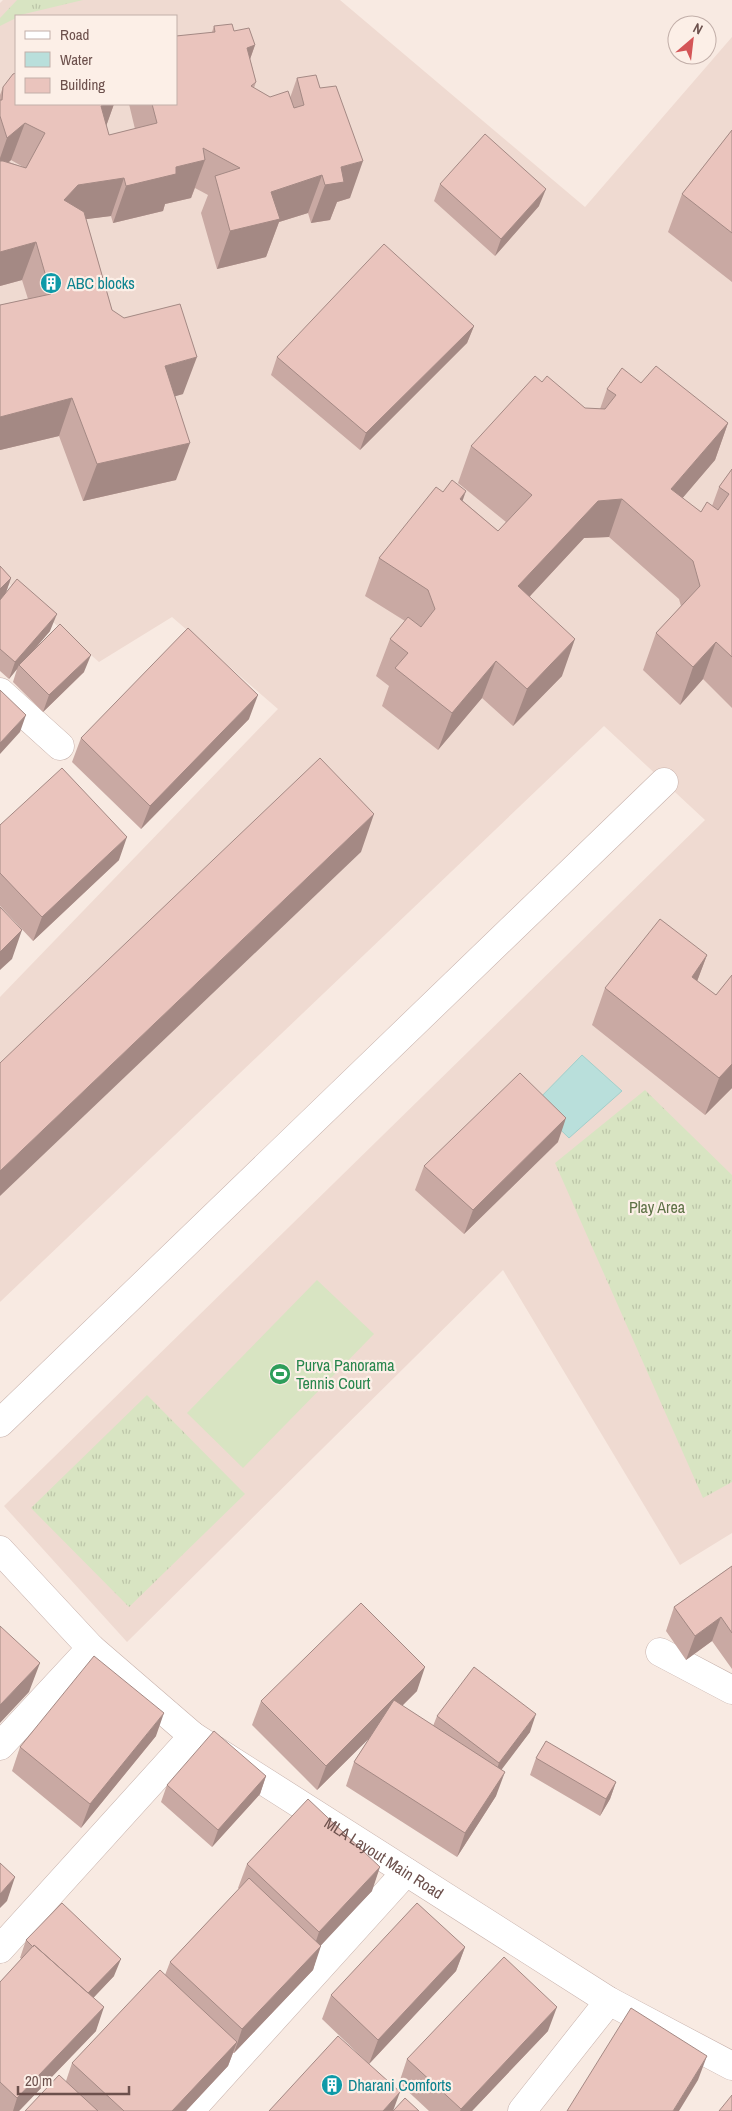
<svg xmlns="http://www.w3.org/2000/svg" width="732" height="2111" viewBox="0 0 732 2111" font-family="'Archivo Narrow',sans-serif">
  <defs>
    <pattern id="grass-tufts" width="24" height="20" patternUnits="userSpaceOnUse" patternTransform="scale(1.25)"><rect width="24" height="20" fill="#d8e4c2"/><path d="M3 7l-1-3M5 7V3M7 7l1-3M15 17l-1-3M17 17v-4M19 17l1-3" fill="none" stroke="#bcc5a8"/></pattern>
  </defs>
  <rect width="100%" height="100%" fill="#f8eae2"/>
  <path fill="#efdad1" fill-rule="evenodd" d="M 3,0 L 340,0 L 585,207 L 732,37 L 732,1533 L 680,1565 L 503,1270 L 127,1642 L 4,1506 L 705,820 L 604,726 L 0,1302 L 0,997 L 278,709 L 172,617 L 99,662 L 0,576 L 0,3 ZM 16,16 L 176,16 L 176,104 L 16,104 Z"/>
  <path fill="url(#grass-tufts)" d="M 17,0 L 83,0 L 16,16 L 16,18 L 0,26 L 0,18 Z
    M 645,1090 L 732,1175 L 732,1482 L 703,1498 L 555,1163 Z
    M 147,1395 L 245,1494 L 129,1607 L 31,1508 Z"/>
  <path fill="#d8e4c2" d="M 317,1280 L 374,1334 L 243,1468 L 187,1413 Z"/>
  <path fill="#b9dfdb" stroke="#a1cfcb" d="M 582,1055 L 622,1091 L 569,1138 L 534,1104 Z"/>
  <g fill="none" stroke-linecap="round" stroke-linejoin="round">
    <g stroke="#c7b1ab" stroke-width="29">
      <g id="minor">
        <path d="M 0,692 L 60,746"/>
        <path d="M 0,1423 L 664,782"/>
        <path id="s1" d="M 0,1550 L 91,1648 L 193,1736 L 609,2001 L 732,2066"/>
        <path d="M 660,1652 L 732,1690"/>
        <path d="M 0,1746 L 91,1648"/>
        <path d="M 0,1949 L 193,1736"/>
        <path d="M 190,2111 L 406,1872"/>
        <path d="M 522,2111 L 609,2001"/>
      </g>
    </g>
    <use href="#minor" stroke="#fff" stroke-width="28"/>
  </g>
  <path fill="#c9a9a3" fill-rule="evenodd" d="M 214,26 L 234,31 L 255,45 L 250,59 L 256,82 L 254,88 L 270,97 L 290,98 L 297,78 L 350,198 L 337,202 L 330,220 L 311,223 L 308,213 L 279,222 L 266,257 L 217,269 L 201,213 L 208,195 L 195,188 L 191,198 L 165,204 L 163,211 L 113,223 L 111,216 L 86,219 L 112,310 L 183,394 L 175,396 L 176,480 L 83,501 L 59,436 L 0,450 L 0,305 L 28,299 L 22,280 L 0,286 L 0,95 L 3,87 L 114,104 L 106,126 L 109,135 L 135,129 L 129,104 L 176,104 L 212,32 ZM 11,160 L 25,168 L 9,162 Z
    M 732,130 L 732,282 L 668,232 L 682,194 Z
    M 440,184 L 539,206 L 495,256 L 434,201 Z
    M 474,326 L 467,343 L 360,450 L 271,375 L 277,357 Z
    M 542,382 L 585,408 L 600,409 L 607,389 L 641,383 L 728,423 L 715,460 L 682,498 L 701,512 L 712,506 L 719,487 L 732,469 L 732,708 L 703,679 L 680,705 L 643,670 L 656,633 L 681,606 L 679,599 L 609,537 L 584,538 L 530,596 L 562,676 L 513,726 L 482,698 L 438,750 L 382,706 L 389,686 L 376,676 L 390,639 L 405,621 L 365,596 L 379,558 L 443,492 L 463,501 L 498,531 L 506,522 L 458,483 L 471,446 Z
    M 0,566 L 11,578 L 6,593 L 50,631 L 33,651 L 84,672 L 43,712 L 13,682 L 17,669 L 9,679 L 0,671 Z
    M 249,719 L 141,829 L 72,762 L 81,738 Z
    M 0,825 L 119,860 L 33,941 L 0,906 Z
    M 707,955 L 697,981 L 716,995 L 732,975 L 732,1088 L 705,1115 L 592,1025 L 605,988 Z
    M 558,1142 L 464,1234 L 415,1190 L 424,1166 Z
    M 732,1566 L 732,1669 L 712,1641 L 686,1660 L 666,1631 L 674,1607 Z
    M 417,1691 L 402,1706 L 433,1726 L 437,1716 L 530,1732 L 501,1769 L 496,1796 L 457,1857 L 346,1786 L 354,1762 L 371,1736 L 317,1790 L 252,1725 L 261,1701 Z
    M 156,1736 L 81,1828 L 12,1771 L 20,1747 Z
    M 536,1758 L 616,1782 L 610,1799 L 600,1816 L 530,1775 Z
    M 266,1776 L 260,1794 L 212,1847 L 161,1802 L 167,1785 Z
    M 247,1864 L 372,1891 L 320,1945 L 313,1970 L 234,2053 L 233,2053 L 228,2066 L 186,2111 L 25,2111 L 66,2081 L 72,2063 L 165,1975 L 170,1962 L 239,1889 L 238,1888 Z
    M 26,1940 L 114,1976 L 94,1997 L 96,2031 L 19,2111 L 0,2111 L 0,1982 L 22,1959 L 20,1958 Z
    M 465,1947 L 456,1971 L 369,2064 L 322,2019 L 331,1995 Z
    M 548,2031 L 472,2111 L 429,2111 L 399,2083 L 407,2059 Z"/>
  <path fill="#a48984" d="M 255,45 L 242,82 L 247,48 Z
    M 105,104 L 114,104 L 103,135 L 101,106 Z
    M 25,123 L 11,160 L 0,170 L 0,158 L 7,138 Z
    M 205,160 L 191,198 L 165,204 L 163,211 L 113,223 L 126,186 L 176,167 Z
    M 363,161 L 350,198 L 337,202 L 330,220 L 311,223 L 325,185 L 341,167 Z
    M 322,175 L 308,213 L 279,222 L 266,257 L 217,269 L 230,231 L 271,192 Z
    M 124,178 L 111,216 L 64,222 L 64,200 L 78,185 Z
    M 546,189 L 539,206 L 495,256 L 501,239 Z
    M 36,242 L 22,280 L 0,286 L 0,252 Z
    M 474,326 L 467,343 L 360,450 L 366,433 Z
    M 197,357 L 183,394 L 152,403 L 165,366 Z
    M 72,398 L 59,436 L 0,450 L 0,417 Z
    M 728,423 L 715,460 L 658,527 L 671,489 Z
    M 190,443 L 176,480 L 83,501 L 97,464 Z
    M 466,491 L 453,528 L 460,499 Z
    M 622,499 L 609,537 L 584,538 L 505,623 L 518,586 L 598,501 Z
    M 11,578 L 5,595 L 0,600 L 0,589 Z
    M 57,614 L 50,631 L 20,666 L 19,665 L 17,669 L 9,679 L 15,662 Z
    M 575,639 L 562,676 L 513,726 L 527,689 Z
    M 716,642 L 703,679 L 680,705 L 693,667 Z
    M 91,655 L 84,672 L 43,712 L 49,695 Z
    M 496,661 L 482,698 L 438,750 L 452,713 Z
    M 258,695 L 249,719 L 141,829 L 150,806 Z
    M 26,715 L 20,732 L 0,754 L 0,743 Z
    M 374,814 L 361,852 L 0,1196 L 0,1171 Z
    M 127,837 L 119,860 L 33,941 L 42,917 Z
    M 22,930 L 12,959 L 0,970 L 0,952 Z
    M 707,955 L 693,992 L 692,977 Z
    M 732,1064 L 732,1088 L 705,1115 L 719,1078 Z
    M 566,1118 L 558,1142 L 464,1234 L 473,1210 Z
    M 721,1617 L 712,1641 L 686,1660 L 695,1636 Z
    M 40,1663 L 29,1692 L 0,1723 L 0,1705 Z
    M 425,1667 L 417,1691 L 317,1790 L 326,1766 Z
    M 164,1713 L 156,1736 L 81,1828 L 90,1804 Z
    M 536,1714 L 530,1732 L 493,1781 L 499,1763 Z
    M 505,1772 L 496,1796 L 457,1857 L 465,1833 Z
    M 266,1776 L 260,1794 L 212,1847 L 218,1830 Z
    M 616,1782 L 610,1799 L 600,1816 L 606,1799 Z
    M 380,1867 L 372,1891 L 311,1956 L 319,1932 Z
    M 15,1877 L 7,1901 L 0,1908 L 0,1894 Z
    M 321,1946 L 313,1970 L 234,2053 L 242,2029 Z
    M 465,1947 L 456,1971 L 369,2064 L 378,2040 Z
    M 121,1959 L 114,1976 L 79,2013 L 85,1996 Z
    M 104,2007 L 96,2031 L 19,2111 L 13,2111 L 17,2098 Z
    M 557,2007 L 548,2031 L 472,2111 L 460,2111 L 461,2109 Z
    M 237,2042 L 228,2066 L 186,2111 L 172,2111 Z
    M 707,2056 L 698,2080 L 679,2111 L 673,2111 Z
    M 400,2092 L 393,2111 L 383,2111 Z"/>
  <path fill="#eac4bd" stroke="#a48984" d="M 232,24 L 234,31 L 249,28 L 255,45 L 247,48 L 256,82 L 251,86 L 270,97 L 288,91 L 294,108 L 304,105 L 297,78 L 316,75 L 320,88 L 336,86 L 363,161 L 341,167 L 344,182 L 325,185 L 322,175 L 271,192 L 280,219 L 230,231 L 215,176 L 240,168 L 203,148 L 205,160 L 176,167 L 176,174 L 126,186 L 124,178 L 78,185 L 64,200 L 84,212 L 112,310 L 124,318 L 180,304 L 197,357 L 165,366 L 190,443 L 97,464 L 72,398 L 0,417 L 0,305 L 51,294 L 36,242 L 0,252 L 0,161 L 3,161 L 26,168 L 45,133 L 25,123 L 7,138 L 0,116 L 0,100 L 2,100 L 3,87 L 13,74 L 16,73 L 16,104 L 105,104 L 101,106 L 109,135 L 157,123 L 152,104 L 176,104 L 176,36 L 215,32 L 214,26 Z
    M 732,130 L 732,233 L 682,194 Z
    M 485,134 L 546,189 L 501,239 L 440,184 Z
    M 384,244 L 474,326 L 366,433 L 277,357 Z
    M 656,366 L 728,423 L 671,489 L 701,512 L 707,502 L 718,510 L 729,494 L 719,487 L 732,469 L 732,657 L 716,642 L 693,667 L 656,633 L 700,586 L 693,561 L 622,499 L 598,501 L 518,586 L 575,639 L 527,689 L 496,661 L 452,713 L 395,668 L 408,653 L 390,639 L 408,617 L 421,627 L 435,609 L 428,590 L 379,558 L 436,487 L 443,492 L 452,480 L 466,491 L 460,499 L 498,531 L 532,495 L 471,446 L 535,376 L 542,382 L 547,376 L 585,408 L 605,409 L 616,395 L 607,389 L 622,368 L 641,383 Z
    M 0,566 L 11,578 L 0,589 Z
    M 17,579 L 57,614 L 15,662 L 0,649 L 0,600 Z
    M 60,624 L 91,655 L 49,695 L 19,665 Z
    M 188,628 L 258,695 L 150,806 L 81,738 Z
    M 0,690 L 26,715 L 0,743 Z
    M 320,758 L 374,814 L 0,1171 L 0,1063 Z
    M 62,768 L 127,837 L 42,917 L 0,873 L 0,825 Z
    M 0,907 L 22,930 L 0,952 Z
    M 660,919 L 707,955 L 692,977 L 716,995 L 732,975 L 732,1064 L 719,1078 L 605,988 Z
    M 520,1073 L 566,1118 L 473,1210 L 424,1166 Z
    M 732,1566 L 732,1633 L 721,1617 L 695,1636 L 674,1607 Z
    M 361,1603 L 425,1667 L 326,1766 L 261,1701 Z
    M 0,1626 L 40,1663 L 0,1705 Z
    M 94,1656 L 164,1713 L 90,1804 L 20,1747 Z
    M 474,1667 L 536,1714 L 499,1763 L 437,1716 Z
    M 394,1700 L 505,1772 L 465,1833 L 354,1762 Z
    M 214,1731 L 266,1776 L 218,1830 L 167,1785 Z
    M 546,1741 L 616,1782 L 606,1799 L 536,1758 Z
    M 308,1799 L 380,1867 L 319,1932 L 247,1864 Z
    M 0,1863 L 15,1877 L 0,1894 Z
    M 249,1878 L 321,1946 L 242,2029 L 170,1962 Z
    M 62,1903 L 121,1959 L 88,1993 L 34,1945 L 33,1947 L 26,1940 Z
    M 417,1903 L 465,1947 L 378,2040 L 331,1995 Z
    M 34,1945 L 104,2007 L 17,2098 L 0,2082 L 0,1982 Z
    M 504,1957 L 557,2007 L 461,2109 L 407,2059 Z
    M 160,1970 L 237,2042 L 172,2111 L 124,2111 L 72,2063 Z
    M 631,2008 L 707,2056 L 673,2111 L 567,2111 Z
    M 338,2036 L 400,2092 L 383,2111 L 269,2111 Z
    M 59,2075 L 98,2111 L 25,2111 Z
    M 732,2095 L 732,2111 L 719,2111 Z
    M 405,2098 L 419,2111 L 393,2111 Z"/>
  <defs>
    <g id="building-disc" transform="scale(1.125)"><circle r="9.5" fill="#0f9aa8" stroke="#fcefe7"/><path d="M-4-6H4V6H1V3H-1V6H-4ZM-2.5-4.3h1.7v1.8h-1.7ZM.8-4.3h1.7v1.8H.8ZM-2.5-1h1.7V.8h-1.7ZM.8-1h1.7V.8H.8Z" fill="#fff"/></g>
    <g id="stadium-disc" transform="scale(1.125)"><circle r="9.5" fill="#2e9e5b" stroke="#fcefe7"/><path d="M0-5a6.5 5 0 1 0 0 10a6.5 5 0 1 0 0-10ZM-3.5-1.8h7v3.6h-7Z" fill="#fff"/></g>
  </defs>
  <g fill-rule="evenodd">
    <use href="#building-disc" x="51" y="283"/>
    <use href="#stadium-disc" x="280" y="1374"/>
    <use href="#building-disc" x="332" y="2085"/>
  </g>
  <g text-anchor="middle" stroke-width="4.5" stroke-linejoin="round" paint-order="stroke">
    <g font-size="16" fill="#0d838f" stroke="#fcefe7" text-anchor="start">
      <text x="67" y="289">ABC blocks</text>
      <text x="348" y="2091">Dharani Comforts</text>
    </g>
    <g font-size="16" fill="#5d7145" stroke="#fcefe7">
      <text x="657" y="1213">Play Area</text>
    </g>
    <g font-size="16" fill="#27864d" stroke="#fcefe7" text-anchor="start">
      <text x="296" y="1371">Purva Panorama<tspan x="296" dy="18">Tennis Court</tspan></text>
    </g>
    <g font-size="16" fill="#6c504c" stroke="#fcefe7">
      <text dy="6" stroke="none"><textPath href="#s1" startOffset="495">MLA Layout Main Road</textPath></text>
    </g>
  </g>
  <rect x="15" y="15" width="162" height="90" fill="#fcefe7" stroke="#c2afa9"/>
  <rect x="25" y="31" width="25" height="8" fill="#ffffff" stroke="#c2afa9"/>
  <text x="60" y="40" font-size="15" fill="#6c504c">Road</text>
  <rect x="25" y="52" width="25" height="15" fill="#b9dfdb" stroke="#c2afa9"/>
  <text x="60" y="65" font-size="15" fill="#6c504c">Water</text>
  <rect x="25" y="78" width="25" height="15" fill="#eac4bd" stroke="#c2afa9"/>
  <text x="60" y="90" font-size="15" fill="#6c504c">Building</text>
  <g transform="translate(692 40) rotate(28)"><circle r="24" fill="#fcefe7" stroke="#c2afa9"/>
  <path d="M0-4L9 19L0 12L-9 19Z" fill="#d45557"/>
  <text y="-8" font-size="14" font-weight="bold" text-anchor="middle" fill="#6c504c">N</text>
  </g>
  <path d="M18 2086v8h111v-8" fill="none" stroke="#6c504c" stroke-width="2.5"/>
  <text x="25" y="2086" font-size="15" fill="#6c504c" stroke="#fcefe7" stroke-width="4" paint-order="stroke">20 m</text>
</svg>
